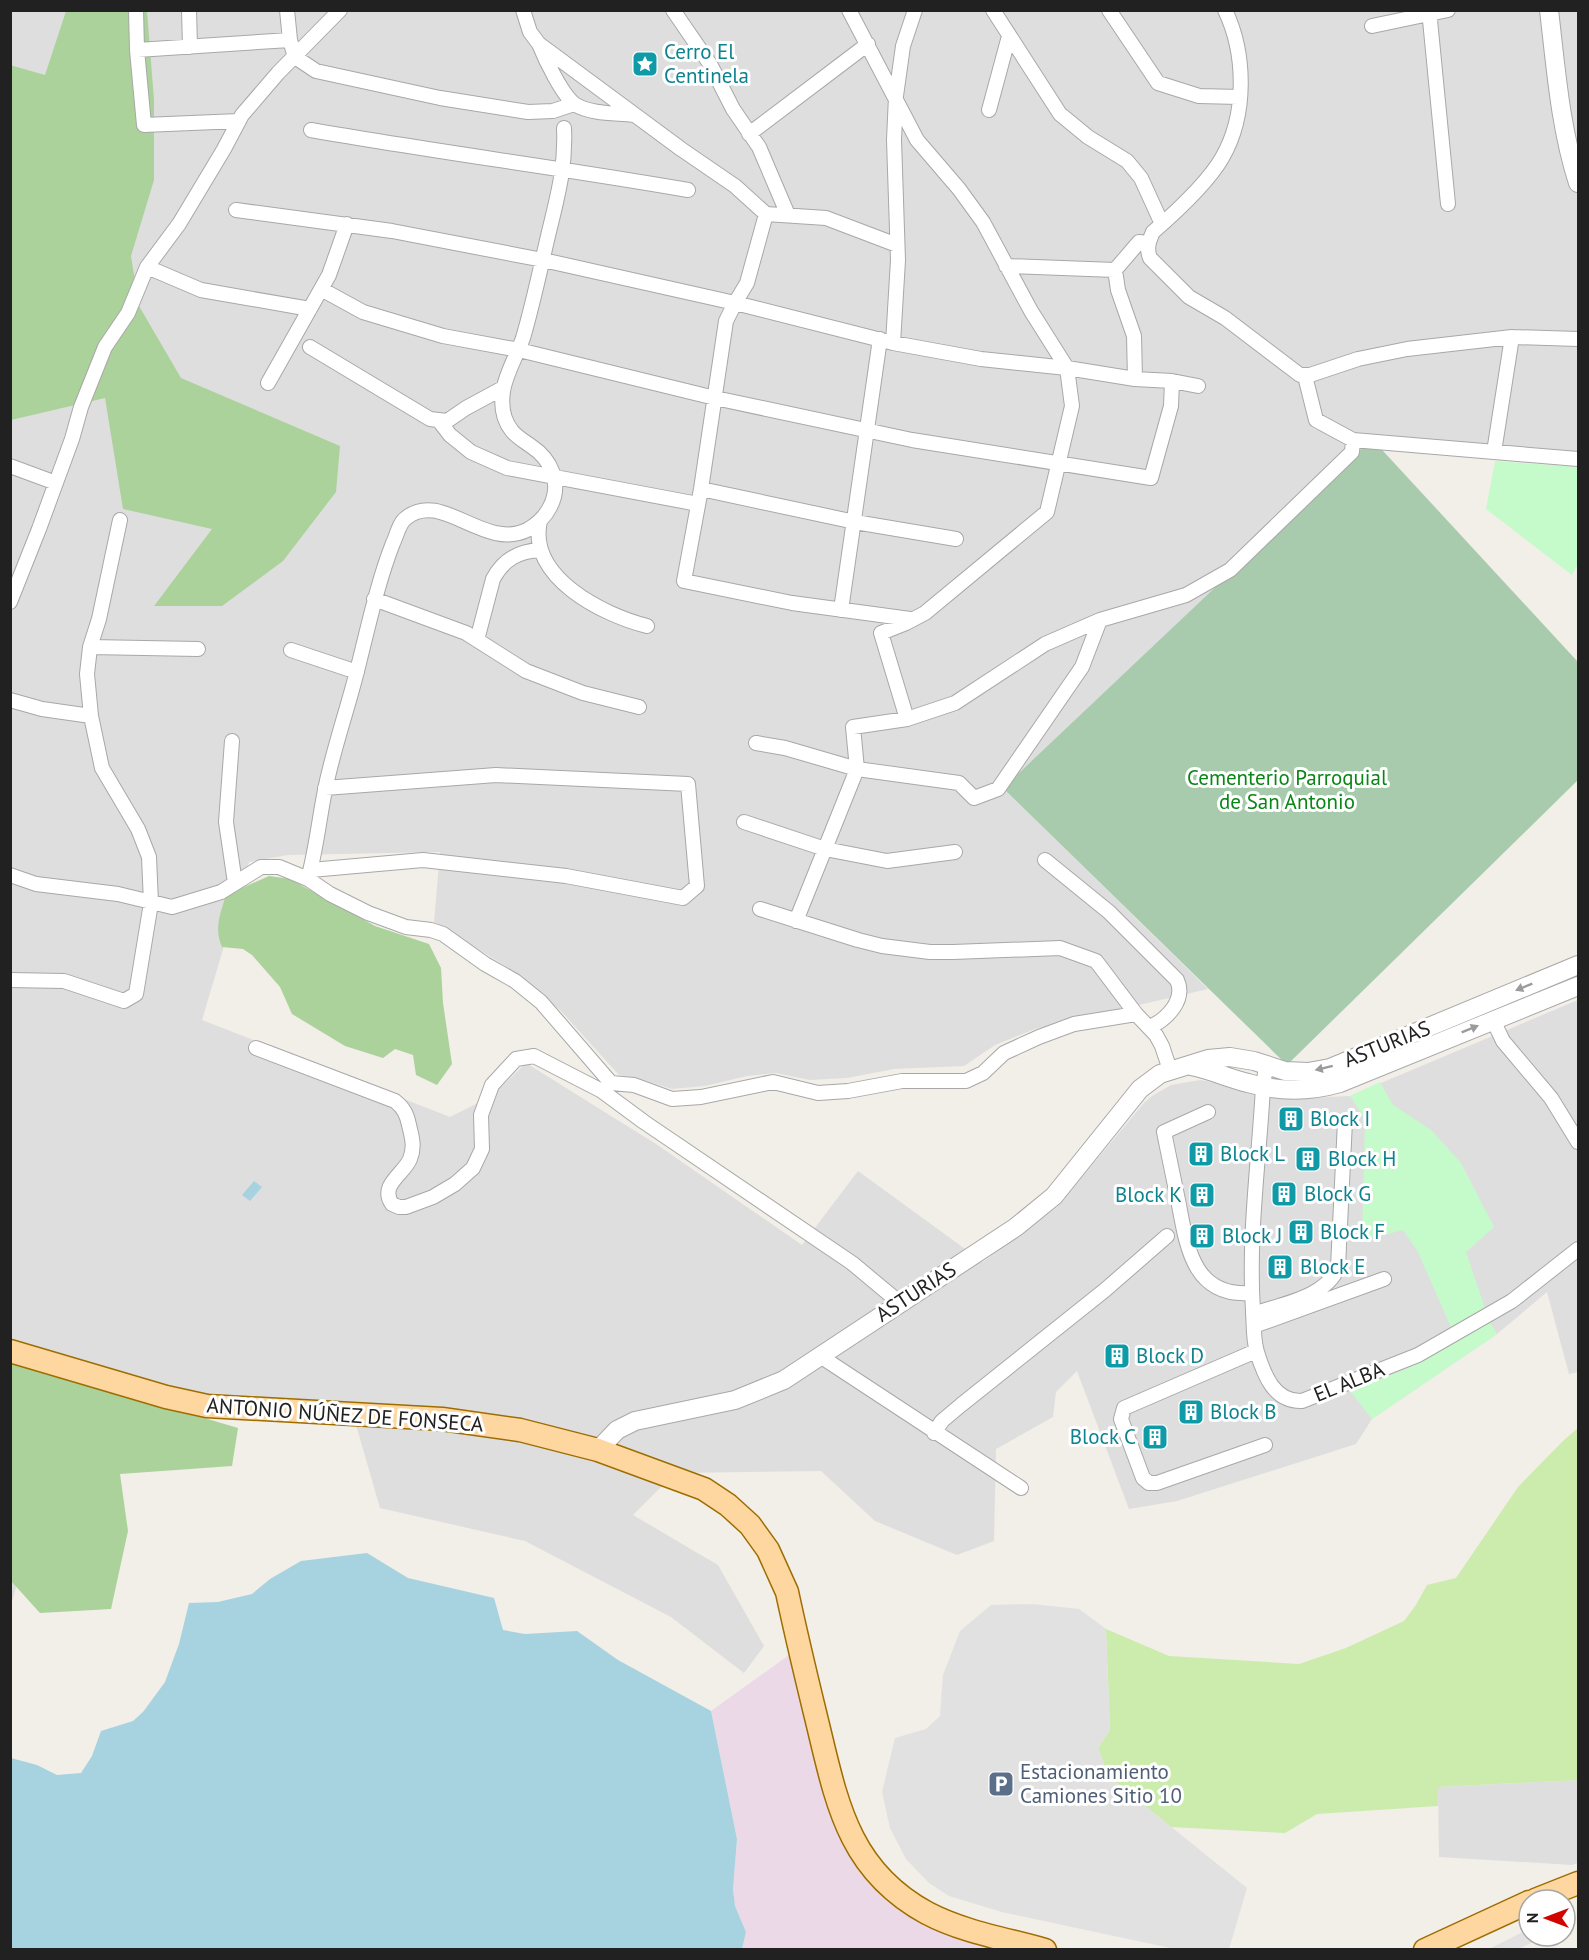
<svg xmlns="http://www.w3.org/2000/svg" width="1589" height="1960" viewBox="0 0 1589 1960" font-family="'PT Sans',sans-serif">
  <rect width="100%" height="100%" fill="#f2eee8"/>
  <path fill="#dfdede" d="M 11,11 L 1578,11 L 1578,455 L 1307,428 L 1372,439 L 1003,788 L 1208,989 L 1035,1029 L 995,1045 L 964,1066 L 894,1069 L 847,1078 L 810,1080 L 776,1073 L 747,1076 L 705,1086 L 672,1089 L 637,1078 L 619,1075 L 561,1011 L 504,965 L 434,922 L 440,852 L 288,855 L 249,862 L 202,1020 L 450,1117 L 492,1096 L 526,1063 L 656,1144 L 802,1245 L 858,1171 L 983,1262 L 1057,1207 L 1144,1103 L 1152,1096 L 1171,1085 L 1200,1080 L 1306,1098 L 1350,1096 L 1578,1000 L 1578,1372 L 1569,1374 L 1547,1292 L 1497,1334 L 1372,1419 L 1356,1444 L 1177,1501 L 1129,1509 L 1077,1371 L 1056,1392 L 1053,1417 L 996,1449 L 994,1541 L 957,1555 L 875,1521 L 821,1471 L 675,1473 L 633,1515 L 718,1565 L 764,1646 L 744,1673 L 671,1617 L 525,1541 L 380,1508 L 350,1404 L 192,1395 L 81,1363 L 11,1605 Z
    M 1578,1780 L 1578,1863 L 1572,1865 L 1439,1857 L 1438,1787 Z"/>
  <path fill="#ebd9e7" d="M 792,1653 L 830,1812 L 842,1845 L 861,1874 L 884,1899 L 924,1926 L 955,1938 L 1002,1949 L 742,1949 L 746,1932 L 735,1906 L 733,1889 L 737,1839 L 711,1711 Z"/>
  <path fill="#cbecad" d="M 1578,1428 L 1578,1780 L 1438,1787 L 1438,1806 L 1317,1814 L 1285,1833 L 1171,1827 L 1109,1777 L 1098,1748 L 1110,1730 L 1106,1629 L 1169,1656 L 1299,1664 L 1346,1648 L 1404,1621 L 1416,1605 L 1427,1585 L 1456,1578 L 1518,1487 L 1564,1440 Z"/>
  <path fill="#abd29b" d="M 66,11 L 147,11 L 154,100 L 154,180 L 131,256 L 139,306 L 181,378 L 340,446 L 336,492 L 283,561 L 222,606 L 154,606 L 212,529 L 123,509 L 105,398 L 11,420 L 10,65 L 45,75 Z
    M 269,876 L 290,879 L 375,926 L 429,944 L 441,968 L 443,1003 L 452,1064 L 437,1085 L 416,1075 L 413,1055 L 395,1049 L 383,1058 L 345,1046 L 292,1014 L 280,987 L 252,955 L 243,949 L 222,947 C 214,929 220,914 226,895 Z
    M 11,1361 L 238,1428 L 232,1466 L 120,1474 L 128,1531 L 111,1609 L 40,1613 L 11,1581 Z"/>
  <path fill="#a8cbae" d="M 1372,439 L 1578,662 L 1578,780 L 1287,1065 L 1003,788 Z"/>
  <path fill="#c5fbca" d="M 1495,461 L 1578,467 L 1578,564 L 1572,575 L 1486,509 Z
    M 1380,1082 L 1393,1105 L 1431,1130 L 1461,1163 L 1494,1227 L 1466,1252 L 1490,1323 L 1497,1334 L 1372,1419 L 1350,1391 L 1408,1368 L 1457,1341 L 1418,1252 L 1403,1230 L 1362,1241 L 1365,1119 L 1350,1096 Z"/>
  <path fill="#e1e1e1" d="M 1032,1604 L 1079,1609 L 1106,1629 L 1110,1730 L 1098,1748 L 1108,1776 L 1247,1888 L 1229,1949 L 1175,1949 L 1002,1912 L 949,1896 L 929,1883 L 906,1859 L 890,1828 L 882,1792 L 895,1738 L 926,1729 L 940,1716 L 943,1675 L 960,1631 L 991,1605 Z
    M 1529,1929 L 1529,1936 L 1536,1936 L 1538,1940 L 1518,1949 L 1489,1949 Z"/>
  <path fill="#a7d2e0" d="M 254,1181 L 262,1187 L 250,1201 L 242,1195 Z
    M 367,1553 L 408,1578 L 494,1598 L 503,1630 L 525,1634 L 577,1631 L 618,1660 L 711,1711 L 737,1839 L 733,1889 L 735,1906 L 746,1932 L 742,1949 L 11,1949 L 11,1758 L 37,1765 L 57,1775 L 81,1773 L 92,1756 L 101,1731 L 133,1721 L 143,1712 L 165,1682 L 179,1644 L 189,1603 L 218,1602 L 252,1594 L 270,1579 L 301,1561 Z"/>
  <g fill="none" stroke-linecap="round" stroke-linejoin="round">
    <g stroke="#a8a8a8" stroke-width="16">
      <path id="minor" d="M 136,10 L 137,50 L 144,125 L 239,121
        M 189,10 L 190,47
        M 287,10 L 290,40 L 295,57 L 316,71 L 440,98 L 528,112 L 553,111 L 574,104
        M 523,10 L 530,32 L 539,44 L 681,149 L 735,186 L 766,214 L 826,218 L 897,245
        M 673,10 L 710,64 L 733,109 L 759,147 L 788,215
        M 849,10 L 917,140 L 959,189 L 983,222 L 1031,311 L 1067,368 L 1072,406 L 1047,512 L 925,613 L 906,623 L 881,633 L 907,719
        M 993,10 L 1060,114 L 1088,137 L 1127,161 L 1141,178 L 1162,224
        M 1109,10 L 1158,83 L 1199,96 L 1239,97
        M 1225,10 C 1246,54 1247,115 1222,158 C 1207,184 1176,212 1153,232 C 1149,241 1146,248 1150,258 L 1189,297 L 1225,318 L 1300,375 L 1310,375 L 1358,359 L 1407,349 L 1512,337 L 1578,339
        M 1429,10 L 1448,204
        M 1372,26 L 1448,10
        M 539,44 C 545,59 563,97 576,105 C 591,114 616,113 633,115
        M 137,50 L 290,40
        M 989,110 L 1009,36
        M 311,130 C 436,152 562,168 688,190
        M 749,134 L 868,44
        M 236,210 L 392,231 L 543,260 L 735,303 L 893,343 L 981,359 L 1067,368 L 1135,379 L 1172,381 L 1198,386
        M 766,214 L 747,283 L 735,303 L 726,321 L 701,489 L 684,581 L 792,603 L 910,619
        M 1006,266 L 1115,270
        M 147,267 L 201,290 L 310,309
        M 321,289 L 363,312 L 443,336 L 519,350 L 715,398 L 912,440 L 1151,478 L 1171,406 L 1172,381
        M 893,343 L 898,260 L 894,140 L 896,96 L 903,46 L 915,10
        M 310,347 L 430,419 L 447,421 L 466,408 L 503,388
        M 1305,376 L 1316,420 L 1353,440 L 1578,459
        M 1135,379 L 1134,336 L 1118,290 L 1115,270 L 1139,242 L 1148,243
        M 268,383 L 329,275 L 347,224
        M 440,422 L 450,435 L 471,452 L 507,468 L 698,504
        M 1494,452 L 1512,337
        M 10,466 L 56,483
        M 701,489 L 855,522 L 956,539
        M 540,521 C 527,577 603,615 647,626
        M 374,599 L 466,633 L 526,671 L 583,693 L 639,707
        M 10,602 L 39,529 L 72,439 L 81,407 L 105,347 L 128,313 L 147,267 L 179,224 L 224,149 L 242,115 L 278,73 L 340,10
        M 841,610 L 880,339
        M 477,640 L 493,579 C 503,560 518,551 540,550
        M 90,647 L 198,649
        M 291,650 L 357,672
        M 10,700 L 42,709 L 91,716
        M 232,741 L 226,822 L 235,883
        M 756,743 L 785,748 L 857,769 L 959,783 L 974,798 L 998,789 L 1082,667 L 1100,620
        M 744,822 L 825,849 L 887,861 L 955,852
        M 1045,860 L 1109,912 L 1177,980 C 1186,1000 1167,1019 1150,1027
        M 311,870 L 423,860 L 566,876 L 683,898 L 697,886 L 688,784 L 496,775 L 325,788
        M 10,875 L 36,884 L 118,894 L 172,907 L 221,892 L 261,867 L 279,867 L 308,879 L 330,894 L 368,913 L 406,927 L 431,930 L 443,934 L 485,964 L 515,981 L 541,1002 L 611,1083
        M 308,879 C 316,850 319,820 325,790 C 333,750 347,711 357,671 C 368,628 377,584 393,543 C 397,535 399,523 406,518 C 441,489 484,551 527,530 C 536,525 545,517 550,507 C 562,484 552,460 531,446 C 524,441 518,438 512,431 C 503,420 501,405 503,391 C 506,373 517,355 523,338 C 533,304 540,270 548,236 C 557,198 566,168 564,128
        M 760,909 L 858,940 L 882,946 L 930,952 L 953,952 L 1060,948 L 1096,961 L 1136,1014 L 1156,1035 L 1162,1046 L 1170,1070
        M 796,921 L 857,769 L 853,727 L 907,719 L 955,703 L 1045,644 L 1100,620 L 1186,595 L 1230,570 L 1352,452 L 1353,440
        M 10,980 L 64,981 L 124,1001 L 136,994 L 151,903 L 149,857 L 138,829 L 102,768 L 91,716 L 87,674 L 90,647 L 99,619 L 120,520
        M 1493,1020 L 1503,1041 L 1551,1098 L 1578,1142
        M 256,1048 L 395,1101 C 404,1108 407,1115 409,1125 C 412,1137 415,1147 410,1159 C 404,1174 379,1185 392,1204 L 399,1207 L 406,1207 L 433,1197 L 455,1184 L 473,1168 L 482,1149 L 481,1115 L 492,1085 L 516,1059 L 534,1056 L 602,1091 L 644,1122 L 852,1263 L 900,1303
        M 1266,1066 L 1263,1087 C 1259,1161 1248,1236 1253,1311 C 1254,1324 1253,1339 1257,1352 C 1264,1375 1274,1402 1302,1401 L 1418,1355 L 1512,1301 L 1578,1249
        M 606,1087 L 611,1083 L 634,1085 L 672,1099 L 701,1097 L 773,1082 L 818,1093 L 848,1091 L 902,1081 L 966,1081 L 983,1073 L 1004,1053 L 1039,1037 L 1074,1024 L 1136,1014
        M 1208,1112 L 1164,1132 C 1169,1157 1174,1181 1179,1205 C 1187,1248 1194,1298 1252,1293
        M 1253,1314 C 1282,1304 1327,1297 1338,1267 L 1345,1121
        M 1254,1326 L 1384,1279
        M 1256,1351 L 1124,1408 L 1121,1419 L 1143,1478 L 1149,1483 L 1157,1483 L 1265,1445
        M 820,1356 L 1021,1488
        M 934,1433 L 942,1421 L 961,1405 L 1105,1290 L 1167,1236"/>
    </g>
    <g stroke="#a8a8a8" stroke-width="20">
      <path id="tertiary" d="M 1549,10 C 1556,69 1560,127 1578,183
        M 1191,1066 C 1211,1070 1228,1078 1248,1083 C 1279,1092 1309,1092 1340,1083 L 1578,986
        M 598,1450 L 617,1430 L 635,1421 L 735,1400 L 784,1380 L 1016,1227 L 1054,1196 L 1140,1089 L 1160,1074 L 1208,1059 L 1230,1057 L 1254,1061 L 1285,1071 L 1308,1072 L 1330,1068 L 1578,965"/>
    </g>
    <g stroke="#9e6d00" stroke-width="25">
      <path id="primary" d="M 10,1351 L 166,1397 L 207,1406 L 442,1419 L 520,1430 L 598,1450 L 704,1489 L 728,1505 L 750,1525 L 768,1550 L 787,1592 C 796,1634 806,1676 816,1717 C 836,1798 846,1869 927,1913 C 963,1932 1006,1939 1045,1950
        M 1535,1900 L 1578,1883
        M 1425,1950 L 1529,1902"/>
    </g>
    <use href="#minor" stroke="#fff" stroke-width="14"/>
    <use href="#tertiary" stroke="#fff" stroke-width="18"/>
    <use href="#primary" stroke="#fed7a0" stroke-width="22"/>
  </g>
  <defs><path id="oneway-solid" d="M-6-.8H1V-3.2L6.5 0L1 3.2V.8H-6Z" transform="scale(1.5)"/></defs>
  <g fill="#9b9b9b">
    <use href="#oneway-solid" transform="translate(1524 987) rotate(158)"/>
    <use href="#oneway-solid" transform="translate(1470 1029) rotate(-22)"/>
    <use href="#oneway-solid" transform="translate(1324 1068) rotate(166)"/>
  </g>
  <defs>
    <g id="sight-square" transform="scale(1.35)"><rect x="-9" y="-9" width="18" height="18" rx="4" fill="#0f9aa8" stroke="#fff"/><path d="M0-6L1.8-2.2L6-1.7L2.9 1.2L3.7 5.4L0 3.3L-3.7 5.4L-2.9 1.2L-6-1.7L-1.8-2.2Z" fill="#fff"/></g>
    <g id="building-square" transform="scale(1.35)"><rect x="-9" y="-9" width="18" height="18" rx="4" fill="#0f9aa8" stroke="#fff"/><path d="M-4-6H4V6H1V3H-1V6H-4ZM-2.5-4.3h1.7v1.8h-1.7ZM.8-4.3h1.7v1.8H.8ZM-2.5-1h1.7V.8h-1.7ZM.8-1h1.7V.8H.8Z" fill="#fff"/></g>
    <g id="parking-square" transform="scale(1.35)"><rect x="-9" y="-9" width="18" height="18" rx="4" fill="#5c6f8a" stroke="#fff"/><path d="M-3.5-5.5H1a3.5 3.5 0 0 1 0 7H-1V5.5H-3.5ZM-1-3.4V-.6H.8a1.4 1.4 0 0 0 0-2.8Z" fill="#fff"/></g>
  </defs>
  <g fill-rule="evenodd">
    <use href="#sight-square" x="645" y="64"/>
    <use href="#building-square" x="1291" y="1119"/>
    <use href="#building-square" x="1201" y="1154"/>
    <use href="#building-square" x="1308" y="1159"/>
    <use href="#building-square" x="1284" y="1194"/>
    <use href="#building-square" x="1202" y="1195"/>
    <use href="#building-square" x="1301" y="1232"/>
    <use href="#building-square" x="1202" y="1236"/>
    <use href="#building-square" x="1280" y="1267"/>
    <use href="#building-square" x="1117" y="1356"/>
    <use href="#building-square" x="1191" y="1412"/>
    <use href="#building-square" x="1155" y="1437"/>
    <use href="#parking-square" x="1001" y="1784"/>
  </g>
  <g text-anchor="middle" stroke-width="6" stroke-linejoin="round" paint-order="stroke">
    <g font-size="21" fill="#0d838f" stroke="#fff" text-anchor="start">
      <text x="664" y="59">Cerro El<tspan x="664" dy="24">Centinela</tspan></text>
      <text x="1310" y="1126">Block I</text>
      <text x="1220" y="1161">Block L</text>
      <text x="1328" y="1166">Block H</text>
      <text x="1304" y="1201">Block G</text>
      <text x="1182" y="1202" text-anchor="end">Block K</text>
      <text x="1320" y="1239">Block F</text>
      <text x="1222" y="1243">Block J</text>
      <text x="1300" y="1274">Block E</text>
      <text x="1136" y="1363">Block D</text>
      <text x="1210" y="1419">Block B</text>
      <text x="1136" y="1444" text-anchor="end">Block C</text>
    </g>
    <g font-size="21" fill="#098615" stroke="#fff">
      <text x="1287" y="785">Cementerio Parroquial<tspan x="1287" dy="24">de San Antonio</tspan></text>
    </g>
    <g font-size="21" fill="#212121" stroke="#fff">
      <text transform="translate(1387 1044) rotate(-22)" y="7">ASTURIAS</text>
      <text transform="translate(916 1292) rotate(-33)" y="7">ASTURIAS</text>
      <text transform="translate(1349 1382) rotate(-22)" y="7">EL ALBA</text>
      <text transform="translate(345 1415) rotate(4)" y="7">ANTONIO NÚÑEZ DE FONSECA</text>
    </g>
    <g font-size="21" fill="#4e5e75" stroke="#fff" text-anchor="start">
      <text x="1020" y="1779">Estacionamiento<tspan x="1020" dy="24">Camiones Sitio 10</tspan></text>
    </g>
  </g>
  <rect width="1589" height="1960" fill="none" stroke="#212121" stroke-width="24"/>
  <g transform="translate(1547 1918) rotate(270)"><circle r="28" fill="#ffffff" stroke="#a6a6a6" stroke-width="1.5"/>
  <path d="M0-4.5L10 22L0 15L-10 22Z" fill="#d20400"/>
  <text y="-9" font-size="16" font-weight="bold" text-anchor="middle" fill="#212121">N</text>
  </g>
</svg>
